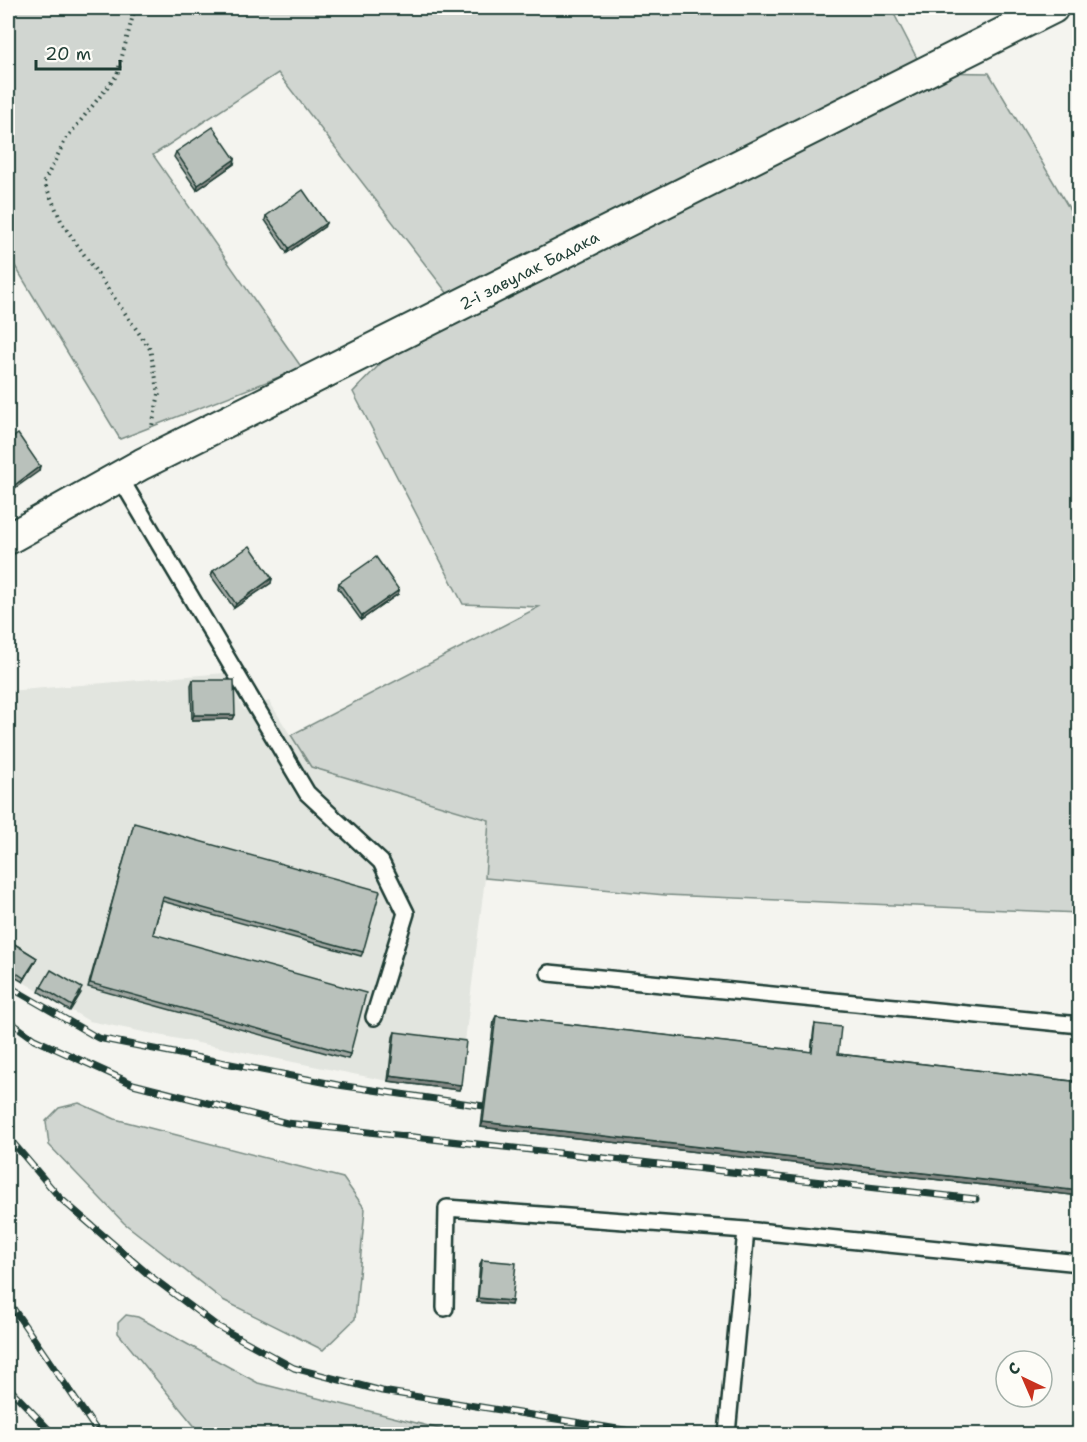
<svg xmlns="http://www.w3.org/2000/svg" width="1087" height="1442" viewBox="0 0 1087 1442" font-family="'Shantell Sans',sans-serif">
  <rect width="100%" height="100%" fill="#f4f4ef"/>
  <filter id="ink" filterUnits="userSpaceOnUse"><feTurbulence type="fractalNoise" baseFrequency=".0167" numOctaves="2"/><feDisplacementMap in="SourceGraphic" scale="12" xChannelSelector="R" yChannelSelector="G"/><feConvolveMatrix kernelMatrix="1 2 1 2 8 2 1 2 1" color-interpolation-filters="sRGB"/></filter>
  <g filter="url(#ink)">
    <path fill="#e2e5df" d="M 225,673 L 244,710 L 269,701 L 311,768 L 490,820 L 485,878 L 459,1090 L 388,1081 L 89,1021 L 8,973 L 8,691 Z"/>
    <path fill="#d1d6d1" stroke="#788a82" stroke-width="1.5" d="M 8,8 L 891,8 L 924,72 L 989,73 L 1079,225 L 1079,913 L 665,895 L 485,878 L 489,820 L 311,767 L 291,735 L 539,607 L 463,604 L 353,392 L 448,294 L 278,73 L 153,155 L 302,368 L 120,439 L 12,261 L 8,263 Z
      M 79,1103 L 115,1119 L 343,1178 L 365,1209 L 355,1319 L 323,1350 L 223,1300 L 124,1223 L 49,1145 L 46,1121 L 59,1108 Z
      M 126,1315 L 138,1317 L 258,1383 L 460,1434 L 201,1434 L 118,1333 L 118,1323 Z"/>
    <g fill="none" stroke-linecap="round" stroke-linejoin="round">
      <g stroke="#1f3d34" stroke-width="20">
        <path id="lane" d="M 119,476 L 307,793 L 381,862 L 406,913 L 374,1017
          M 549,973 L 1080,1025
          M 445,1308 L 447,1208 L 746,1230
          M 727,1434 L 746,1230 L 1080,1263"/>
      </g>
      <g stroke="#1f3d34" stroke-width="34">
        <path id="street" d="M 8,539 L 142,464 L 1053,8"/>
      </g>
      <path stroke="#1f3d34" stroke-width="4" stroke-dasharray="1.5 4.5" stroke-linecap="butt" d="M 135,8 L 117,75 L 66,139 L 44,182 L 62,223 L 150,349 L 159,394 L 152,426"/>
      <use href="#lane" stroke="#fdfcf7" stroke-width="15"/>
      <use href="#street" stroke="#fdfcf7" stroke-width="30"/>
      <g stroke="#1f3d34" stroke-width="7">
        <path id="rail" d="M 8,986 L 98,1038 L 338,1085 L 484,1106
          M 8,1020 L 34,1039 L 133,1084 L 287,1123 L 976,1199
          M 8,1137 L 60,1198 L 149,1275 L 217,1326 L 294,1368 L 382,1391 L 649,1434
          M 8,1301 L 99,1434
          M 8,1387 L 53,1434"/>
      </g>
      <use href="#rail" stroke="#fdfcf7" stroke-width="4.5" stroke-dasharray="14" stroke-linecap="butt"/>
    </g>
    <path fill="#9fa6a1" stroke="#1f3d34" stroke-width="1.5" d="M 176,152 L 235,159 L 234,164 L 197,190 L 174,157 Z
      M 266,216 L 324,227 L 287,253 L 265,220 Z
      M 213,571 L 272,578 L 271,583 L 234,608 L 211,576 Z
      M 339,583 L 399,590 L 398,594 L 361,620 L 338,588 Z
      M 193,680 L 235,715 L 233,719 L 192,720 L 191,685 Z
      M 133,828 L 363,952 L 361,956 L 162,901 L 153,934 L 350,1054 L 348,1059 L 88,987 Z
      M 8,940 L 37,958 L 35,962 L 23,982 L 8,973 Z
      M 41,987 L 81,993 L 70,1011 L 39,992 Z
      M 496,1016 L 811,1052 L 814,1028 L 815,1024 L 838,1054 L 1080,1082 L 1080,1196 L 481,1127 L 494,1020 Z
      M 395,1032 L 461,1085 L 459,1090 L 388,1081 L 393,1037 Z
      M 482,1260 L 512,1301 L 511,1305 L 477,1302 L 480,1264 Z"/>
    <path fill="#828783" stroke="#1f3d34" stroke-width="1.5" d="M 235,159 L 234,164 L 197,190 L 198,185 Z
      M 326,223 L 324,227 L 287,253 L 289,248 Z
      M 40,466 L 39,471 L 8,493 L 8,490 Z
      M 272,578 L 271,583 L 234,608 L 236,604 Z
      M 399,590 L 398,594 L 361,620 L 362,616 Z
      M 194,715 L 235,715 L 233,719 L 192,720 Z
      M 37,958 L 35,962 L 23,982 L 24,978 Z
      M 390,1076 L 461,1085 L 459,1090 L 388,1081 Z
      M 483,1122 L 1080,1191 L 1080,1196 L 481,1127 Z
      M 478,1298 L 512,1301 L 511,1305 L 477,1302 Z"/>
    <path fill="#b9c1bb" stroke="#1f3d34" stroke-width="1.5" d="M 213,127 L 235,159 L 198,185 L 176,152 Z
      M 303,190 L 326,223 L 289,248 L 266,216 Z
      M 18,434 L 40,466 L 8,490 L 8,441 Z
      M 250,546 L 272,578 L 236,604 L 213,571 Z
      M 376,557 L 399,590 L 362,616 L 339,583 Z
      M 193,680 L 234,680 L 235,715 L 194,715 Z
      M 134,823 L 380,891 L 363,952 L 163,897 L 153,934 L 366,993 L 350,1054 L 90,983 Z
      M 8,940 L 37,958 L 24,978 L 8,967 Z
      M 51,970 L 82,988 L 72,1006 L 41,987 Z
      M 496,1016 L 812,1052 L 815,1024 L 841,1027 L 838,1054 L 1080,1082 L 1080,1191 L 483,1122 Z
      M 395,1032 L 466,1041 L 461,1085 L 390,1076 Z
      M 482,1260 L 516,1263 L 512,1301 L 478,1298 Z"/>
  </g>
  <g text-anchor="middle" stroke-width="4.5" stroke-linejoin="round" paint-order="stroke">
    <g font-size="16" fill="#1f3d34" stroke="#fdfcf7">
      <text transform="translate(529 270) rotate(-27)" y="6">2-і завулак Бадака</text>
    </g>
  </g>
  <rect width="1087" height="1442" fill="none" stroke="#fdfcf7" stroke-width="30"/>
  <rect x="15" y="15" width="1057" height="1412" fill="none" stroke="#1f3d34" stroke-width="2" filter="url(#ink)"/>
  <g transform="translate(1024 1379) rotate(316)"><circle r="28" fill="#fdfcf7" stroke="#a4b0a9" stroke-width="1.5"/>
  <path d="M0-4.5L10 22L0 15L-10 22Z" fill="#c8321e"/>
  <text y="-9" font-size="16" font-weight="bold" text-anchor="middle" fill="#1f3d34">С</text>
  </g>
  <path d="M36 60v9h84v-9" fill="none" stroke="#1f3d34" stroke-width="3"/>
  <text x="45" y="60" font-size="18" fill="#1f3d34" stroke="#fdfcf7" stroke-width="4.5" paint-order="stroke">20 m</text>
</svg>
